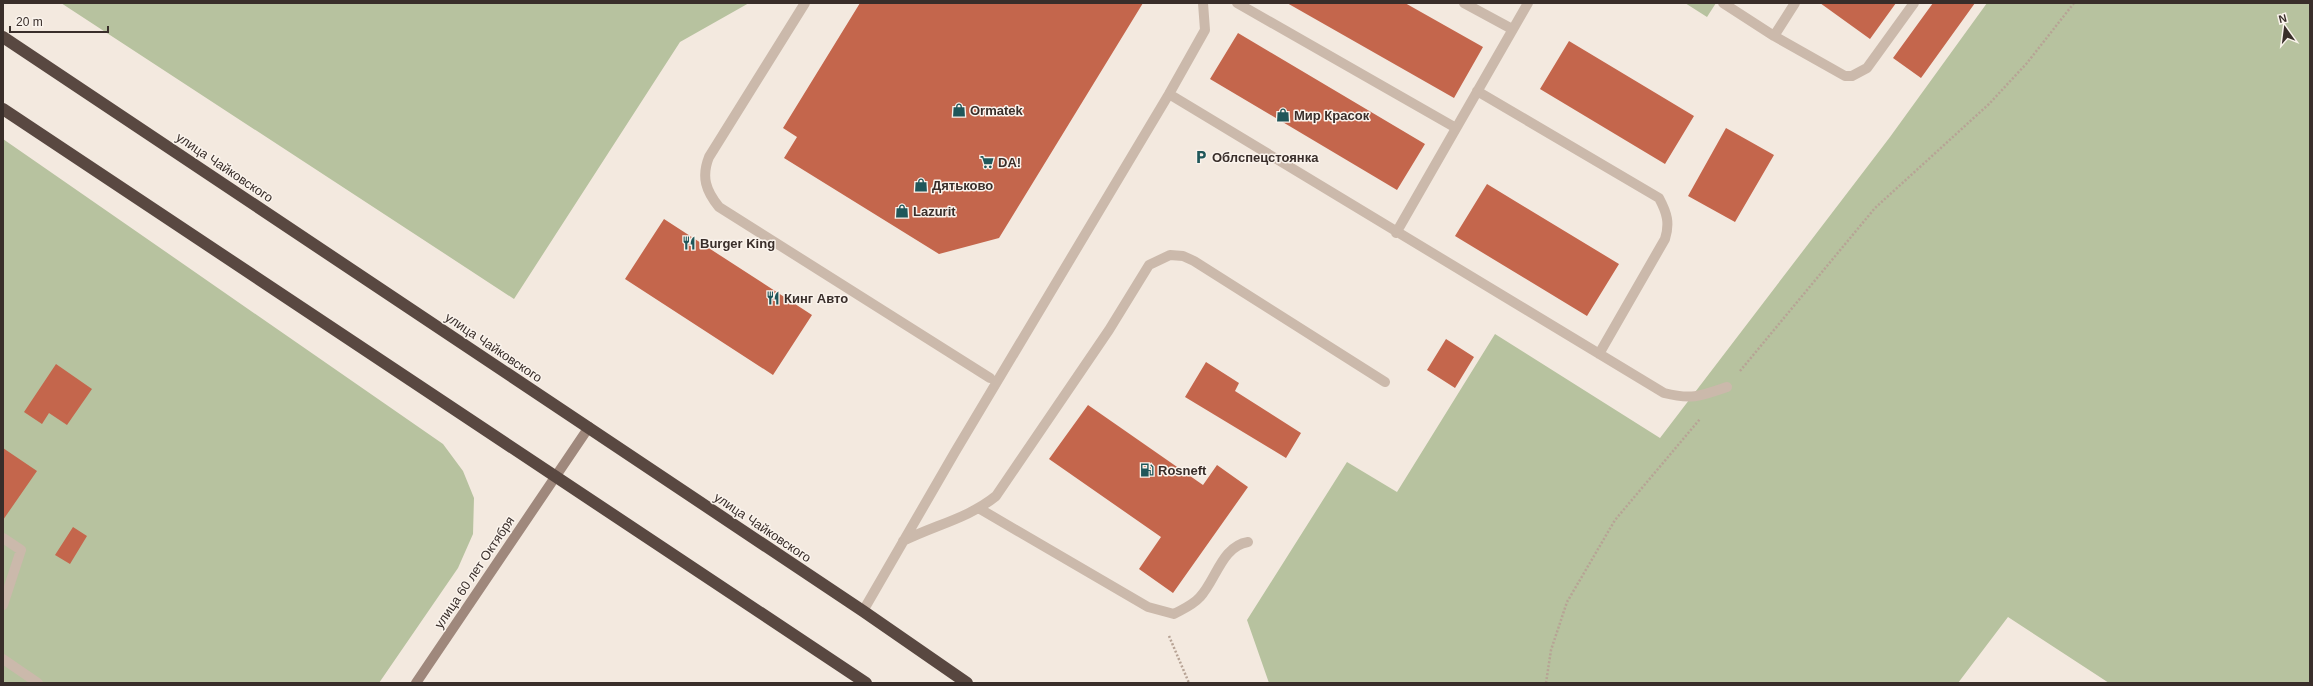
<svg xmlns="http://www.w3.org/2000/svg" width="2313" height="686" viewBox="0 0 2313 686" font-family="Helvetica,sans-serif">
  <rect width="100%" height="100%" fill="#f3e9df"/>
  <path fill="#b7c29f" d="M 61,3 L 749,3 L 680,42 L 514,299 Z
    M 1685,3 L 1716,3 L 1707,17 Z
    M 1987,3 L 2310,3 L 2310,683 L 2109,683 L 2008,617 L 1958,683 L 1269,683 L 1247,620 L 1347,462 L 1397,492 L 1495,334 L 1660,438 L 1890,137 Z
    M 3,139 L 443,444 L 463,471 L 474,498 L 473,534 L 458,568 L 379,683 L 3,683 Z"/>
  <path fill="#c4664c" d="M 860,3 L 1143,3 L 999,238 L 939,254 L 784,158 L 797,137 L 783,128 Z
    M 1287,3 L 1405,3 L 1483,47 L 1454,98 Z
    M 1820,3 L 1896,3 L 1870,39 Z
    M 1933,3 L 1975,3 L 1921,78 L 1893,58 Z
    M 1238,33 L 1425,144 L 1397,190 L 1210,79 Z
    M 1569,41 L 1694,116 L 1665,164 L 1540,89 Z
    M 1726,128 L 1774,155 L 1735,222 L 1688,196 Z
    M 1487,184 L 1619,264 L 1587,316 L 1455,236 Z
    M 664,219 L 812,315 L 773,375 L 625,279 Z
    M 1446,339 L 1474,357 L 1455,388 L 1427,370 Z
    M 1206,362 L 1239,383 L 1235,391 L 1301,433 L 1286,458 L 1185,397 Z
    M 56,364 L 92,389 L 67,425 L 49,413 L 42,424 L 24,412 Z
    M 1088,405 L 1203,485 L 1217,465 L 1248,487 L 1173,593 L 1139,569 L 1161,537 L 1049,459 Z
    M 3,448 L 37,471 L 3,520 Z
    M 73,527 L 87,536 L 70,564 L 55,555 Z"/>
  <g fill="none" stroke-linecap="round" stroke-linejoin="round">
    <path stroke="#b7a395" stroke-width="2.5" stroke-dasharray="2 2" stroke-linecap="butt" d="M 1740,371 L 1875,208 L 1989,104 L 2027,63 L 2074,3
      M 1169,636 L 1189,683
      M 1546,683 L 1551,650 L 1567,602 L 1615,520 L 1700,419"/>
    <path stroke="#cbb9ab" stroke-width="10" d="M 805,3 L 709,157 C 701,177 706,191 719,207 L 990,378
      M 1237,3 L 1456,128
      M 1464,3 L 1512,29
      M 1723,3 L 1774,36 L 1845,76 L 1852,76 L 1867,68 L 1914,3
      M 1774,36 L 1795,3
      M 1477,91 L 1659,198 C 1667,213 1670,223 1665,239 L 1599,354
      M 1169,94 L 1664,393 C 1692,400 1701,396 1727,387
      M 1396,233 L 1528,3
      M 980,509 L 1148,607 L 1174,614 C 1183,609 1193,605 1200,597 C 1216,580 1222,546 1248,542
      M 3,538 L 21,550 L 3,605
      M 903,541 C 935,525 969,518 996,496 L 1109,330 L 1149,265 L 1170,255 L 1183,256 L 1194,261 L 1385,382
      M 863,611 L 955,452 L 1169,94 L 1205,30 L 1203,3"/>
    <path stroke="#cbb9ab" stroke-width="10" d="M 3,659 L 38,683"/>
    <path stroke="#9f887c" stroke-width="10" d="M 416,683 L 589,427"/>
    <path stroke="#594841" stroke-width="12" d="M 3,37 L 863,611 L 967,683
      M 3,109 L 866,683"/>
  </g>
  <defs>
    <g id="shop-bare" transform="scale(1.08)"><path d="M-5-2.5h2.3a2.7 3.5 0 0 1 5.4 0H5L5.5 6h-11ZM-1.5-2.5h3a1.5 2.3 0 0 0-3 0Z" fill="#20575a" stroke="#faf3ec" stroke-width="2.5" paint-order="stroke"/></g>
    <g id="parking-bare" transform="scale(1.08)"><path d="M-3.5-5.5H1a3.5 3.5 0 0 1 0 7H-1V5.5H-3.5ZM-1-3.4V-.6H.8a1.4 1.4 0 0 0 0-2.8Z" fill="#20575a" stroke="#faf3ec" stroke-width="2.5" paint-order="stroke"/></g>
    <g id="supermarket-bare" transform="scale(1.08)"><path d="M-6-5.5h2.5l.6 2H6L4.5 2H-2.5L-4.4-4H-6ZM-1.5 3.2a1.3 1.3 0 1 0 .1 0ZM3 3.2a1.3 1.3 0 1 0 .1 0Z" fill="#20575a" stroke="#faf3ec" stroke-width="2.5" paint-order="stroke"/></g>
    <g id="restaurant-bare" transform="scale(1.08)"><path d="M-5-6h1v4h1v-4h1v4h1v-4h1v5L-1.5 .5V6h-2V.5L-5-1ZM5-6V6H3V1.5H1.5Q1.5-4 5-6Z" fill="#20575a" stroke="#faf3ec" stroke-width="2.5" paint-order="stroke"/></g>
    <g id="fuel-bare" transform="scale(1.08)"><path d="M-5.5-6h7V0h2V4h1.3V-2.5L3-4.5l.8-.8L6-3V5H2.5V1h-1V6h-7ZM-4.2-4.7v3.2H.2V-4.7Z" fill="#20575a" stroke="#faf3ec" stroke-width="2.5" paint-order="stroke"/></g>
  </defs>
  <g fill-rule="evenodd">
    <use href="#shop-bare" x="959" y="110"/>
    <use href="#shop-bare" x="1283" y="115"/>
    <use href="#parking-bare" x="1201" y="157"/>
    <use href="#supermarket-bare" x="987" y="162"/>
    <use href="#shop-bare" x="921" y="185"/>
    <use href="#shop-bare" x="902" y="211"/>
    <use href="#restaurant-bare" x="689" y="243"/>
    <use href="#restaurant-bare" x="773" y="298"/>
    <use href="#fuel-bare" x="1147" y="470"/>
  </g>
  <g text-anchor="middle" stroke-width="3" stroke-linejoin="round" paint-order="stroke">
    <g font-size="13" font-weight="bold" fill="#392e2a" stroke="#faf3ec" text-anchor="start">
      <text x="970" y="115">Ormatek</text>
      <text x="1294" y="120">Мир Красок</text>
      <text x="1212" y="162">Облспецстоянка</text>
      <text x="998" y="167">DA!</text>
      <text x="932" y="190">Дятьково</text>
      <text x="913" y="216">Lazurit</text>
      <text x="700" y="248">Burger King</text>
      <text x="784" y="303">Кинг Авто</text>
      <text x="1158" y="475">Rosneft</text>
    </g>
    <g font-size="13" fill="#392e2a" stroke="#faf3ec">
      <text transform="translate(225 167) rotate(34)" y="5">улица Чайковского</text>
      <text transform="translate(494 347) rotate(34)" y="5">улица Чайковского</text>
      <text transform="translate(763 527) rotate(34)" y="5">улица Чайковского</text>
      <text transform="translate(474 572) rotate(-56)" y="5">улица 60 лет Октября</text>
    </g>
  </g>
  <rect width="2313" height="686" fill="none" stroke="#392e2a" stroke-width="8"/>
  <g transform="translate(2285 28) rotate(346)" stroke="#faf3ec" stroke-width="3" paint-order="stroke">
  <path d="M0-3L7 15L0 10L-7 15Z" fill="#392e2a"/>
  <text y="-6" font-size="11" font-weight="bold" text-anchor="middle" fill="#392e2a">N</text>
  </g>
  <path d="M10 26v6h98v-6" fill="none" stroke="#392e2a" stroke-width="2"/>
  <text x="16" y="26" font-size="12" fill="#392e2a" stroke="#faf3ec" stroke-width="3" paint-order="stroke">20 m</text>
</svg>
